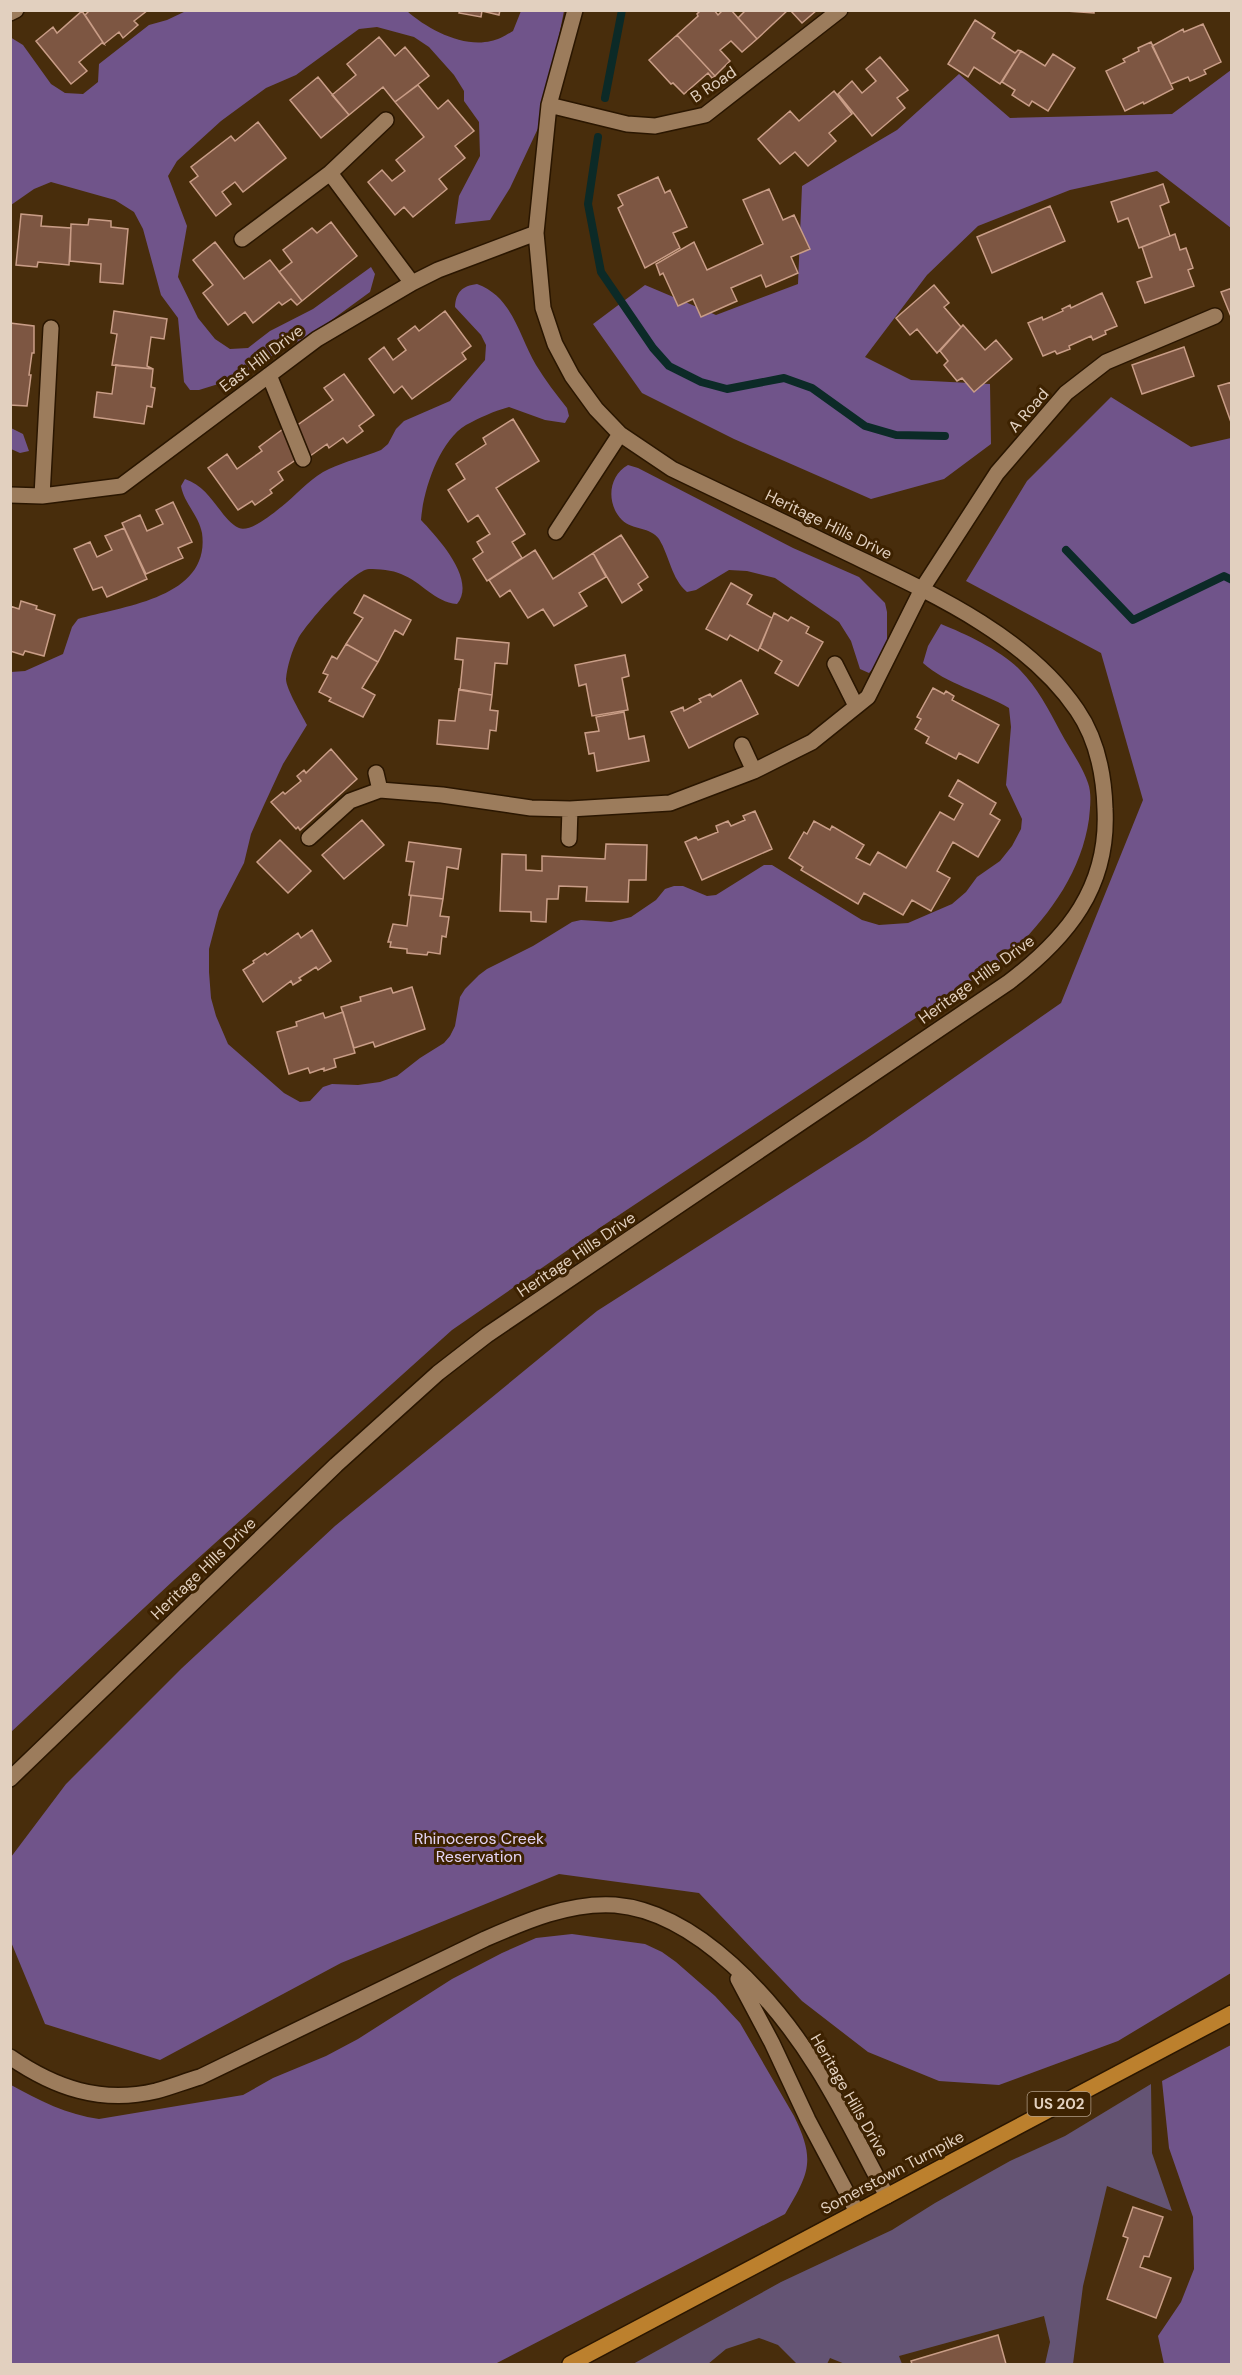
<svg xmlns="http://www.w3.org/2000/svg" width="1242" height="2375" viewBox="0 0 1242 2375" font-family="'DM Sans',sans-serif">
  <rect width="100%" height="100%" fill="#482d0c"/>
  <path fill="#645474" d="M 1151,2084 L 1152,2153 L 1172,2211 L 1107,2186 L 1083,2286 L 1073,2364 L 1045,2364 L 1050,2342 L 1044,2316 L 899,2356 L 902,2364 L 845,2364 L 830,2358 L 827,2364 L 797,2364 L 778,2345 L 759,2338 L 726,2349 L 708,2364 L 633,2364 L 781,2282 L 892,2230 L 935,2203 L 1010,2161 L 1065,2136 Z"/>
  <path fill="#70548a" d="M 186,11 L 407,11 C 427,29 463,48 491,41 C 498,40 506,35 513,31 L 521,11 L 564,11 L 550,81 L 549,105 L 510,188 L 490,220 L 455,224 L 459,196 L 480,156 L 479,122 L 464,101 L 464,91 L 454,75 L 429,47 L 414,37 L 377,27 L 359,29 L 296,75 L 266,88 L 221,121 L 177,161 L 168,176 L 187,226 L 178,277 L 198,318 L 215,339 L 230,349 L 248,348 L 270,331 L 313,309 L 371,267 L 375,274 L 370,292 L 318,330 L 228,381 L 199,390 L 190,390 L 184,382 L 178,318 L 161,295 L 143,229 L 134,212 L 115,200 L 51,182 L 34,189 L 11,205 L 10,37 L 23,45 L 51,84 L 65,93 L 83,94 L 98,82 L 99,64 L 149,25 L 167,20 Z
    M 1231,70 L 1231,228 L 1157,171 L 1070,190 L 978,226 L 927,275 L 865,357 L 911,380 L 990,384 L 991,444 L 944,479 L 871,499 L 734,439 L 642,393 L 593,324 L 645,285 L 716,315 L 798,284 L 802,186 L 897,130 L 959,74 L 1010,118 L 1172,114 Z
    M 477,284 C 513,297 519,336 536,365 C 545,380 556,394 567,408 L 569,416 L 565,423 L 545,420 L 509,407 C 494,411 479,418 466,425 C 439,441 423,491 421,520 C 438,538 477,580 457,604 C 434,602 422,582 401,574 C 393,570 378,569 369,569 C 353,570 306,624 298,639 C 292,650 287,667 286,679 C 286,689 302,715 307,725 L 283,764 L 264,805 L 251,834 L 244,863 L 219,911 L 209,949 L 209,972 L 211,998 L 216,1016 L 228,1044 L 284,1093 L 300,1102 L 310,1101 L 323,1087 L 332,1084 L 358,1085 L 380,1082 L 397,1076 L 420,1058 L 444,1043 L 450,1036 L 455,1026 L 460,997 L 465,989 L 479,975 L 487,969 L 533,946 L 572,922 L 581,920 L 611,922 L 631,917 L 656,900 L 665,889 L 674,886 L 683,886 L 707,896 L 716,895 L 764,865 L 772,865 L 862,920 L 879,925 L 908,923 L 952,904 L 966,892 L 977,877 L 1000,861 L 1012,846 L 1021,829 L 1022,819 L 1006,785 L 1011,727 L 1009,708 C 982,692 946,684 923,663 L 928,646 L 941,624 C 966,634 1002,651 1020,670 C 1037,687 1049,710 1060,731 C 1069,748 1082,765 1088,783 C 1092,794 1090,808 1089,819 C 1081,875 1046,920 1006,958 L 604,1225 L 452,1330 L 174,1580 L 11,1732 L 11,672 L 25,671 L 63,654 L 72,627 L 78,619 C 123,606 211,598 202,533 C 199,516 184,503 181,486 L 185,479 C 212,488 220,519 239,528 C 251,533 276,511 286,503 C 299,492 313,476 329,469 C 346,461 364,457 381,450 L 388,444 L 396,429 L 404,421 L 450,401 L 485,360 L 486,345 L 481,335 L 455,307 C 456,292 462,286 477,284 Z
    M 1111,397 L 1191,447 L 1231,438 L 1231,1973 L 1118,2041 L 999,2085 L 939,2081 L 868,2052 L 802,2001 L 699,1893 L 559,1874 L 341,1963 L 160,2060 L 45,2024 L 11,1942 L 11,1857 L 66,1784 L 182,1668 L 335,1526 L 597,1311 L 866,1139 L 1061,1003 L 1143,800 L 1101,653 L 966,581 L 1027,481 Z
    M 11,428 L 23,434 L 29,451 L 20,453 L 11,449 Z
    M 628,465 L 638,468 L 793,548 L 859,577 L 885,603 L 887,612 L 887,643 L 881,660 L 869,673 L 860,669 L 851,641 L 839,622 L 775,578 L 747,571 L 729,570 L 696,590 L 687,592 C 671,578 670,557 659,539 C 651,527 632,530 622,520 C 606,504 608,476 628,465 Z
    M 572,1934 L 645,1944 L 662,1952 L 676,1962 L 715,1996 L 740,2023 L 794,2116 C 816,2161 809,2173 785,2214 L 495,2364 L 11,2364 L 11,2085 C 38,2100 68,2115 99,2119 L 243,2095 L 273,2078 L 326,2056 L 358,2039 L 452,1979 L 502,1953 L 536,1938 Z
    M 1231,2045 L 1231,2364 L 1164,2364 L 1158,2336 L 1181,2302 L 1194,2269 L 1193,2217 L 1169,2148 L 1162,2081 Z"/>
  <g fill="none" stroke-linecap="round" stroke-linejoin="round">
    <path stroke="#0c2a27" stroke-width="8" d="M 605,98 L 622,10
      M 598,137 L 588,204 L 601,272 L 653,348 L 669,366 L 701,382 L 727,389 L 784,378 L 812,388 L 865,426 L 896,435 L 945,436
      M 1066,550 L 1133,620 L 1224,576 L 1232,580"/>
  </g>
  <path fill="#7d5642" stroke="#c99d87" stroke-width="1.5" d="M 90,10 L 148,10 L 134,21 L 138,25 L 123,38 L 119,32 L 104,44 L 85,15 Z
    M 460,10 L 500,10 L 499,15 L 482,11 L 481,17 L 459,13 Z
    M 701,10 L 714,10 L 718,15 L 723,10 L 731,10 L 757,39 L 742,52 L 731,41 L 720,50 L 730,61 L 715,76 L 677,35 L 698,16 L 697,14 Z
    M 746,10 L 788,10 L 757,39 L 738,18 Z
    M 790,10 L 817,10 L 802,23 Z
    M 1051,10 L 1094,10 L 1094,13 Z
    M 82,11 L 104,44 L 102,43 L 79,62 L 87,71 L 71,84 L 36,41 L 53,27 L 57,33 Z
    M 975,20 L 995,33 L 992,38 L 1015,53 L 1018,50 L 1021,51 L 1000,84 L 974,67 L 968,77 L 948,64 Z
    M 1203,24 L 1221,62 L 1204,70 L 1206,74 L 1190,81 L 1188,77 L 1171,84 L 1152,46 L 1183,29 L 1184,32 Z
    M 677,35 L 715,76 L 712,78 L 708,73 L 684,94 L 673,83 L 671,84 L 649,60 Z
    M 379,37 L 395,56 L 405,47 L 429,76 L 395,102 L 383,87 L 349,115 L 332,95 L 356,75 L 347,64 Z
    M 1151,42 L 1173,89 L 1144,104 L 1143,102 L 1125,111 L 1106,71 L 1125,62 L 1123,59 L 1139,51 L 1138,48 Z
    M 1021,51 L 1045,66 L 1053,54 L 1075,68 L 1048,111 L 1032,101 L 1029,106 L 1012,95 L 1015,90 L 1002,82 Z
    M 880,57 L 908,90 L 897,98 L 905,108 L 872,136 L 838,94 L 852,81 L 862,93 L 876,81 L 866,69 Z
    M 318,77 L 349,115 L 321,138 L 290,100 Z
    M 418,85 L 438,109 L 448,100 L 474,131 L 455,146 L 465,158 L 439,179 L 447,189 L 413,217 L 404,207 L 395,215 L 368,182 L 382,170 L 392,181 L 405,171 L 396,160 L 424,137 L 395,102 Z
    M 834,91 L 852,114 L 829,133 L 836,141 L 808,166 L 795,152 L 780,164 L 758,139 L 790,111 L 799,121 Z
    M 258,122 L 286,158 L 243,192 L 235,182 L 222,192 L 231,204 L 216,216 L 190,182 L 198,176 L 191,167 L 231,136 L 235,141 Z
    M 658,177 L 665,193 L 670,190 L 687,227 L 673,233 L 680,248 L 645,268 L 618,208 L 623,205 L 618,195 Z
    M 1163,184 L 1169,202 L 1160,206 L 1170,236 L 1139,248 L 1128,218 L 1118,222 L 1111,202 Z
    M 769,189 L 783,220 L 794,215 L 810,249 L 791,257 L 798,273 L 766,287 L 761,275 L 731,288 L 737,301 L 701,317 L 693,299 L 678,306 L 663,273 L 660,275 L 656,264 L 694,242 L 707,270 L 763,244 L 743,200 Z
    M 1050,206 L 1065,241 L 992,273 L 977,237 Z
    M 21,214 L 42,216 L 41,226 L 71,228 L 69,265 L 38,262 L 37,267 L 16,265 Z
    M 89,219 L 111,221 L 111,227 L 128,229 L 123,284 L 100,282 L 101,264 L 70,261 L 71,224 L 88,225 Z
    M 331,222 L 357,256 L 302,301 L 279,272 L 292,262 L 283,250 L 312,228 L 317,233 Z
    M 1175,234 L 1180,250 L 1186,248 L 1193,268 L 1188,270 L 1194,286 L 1145,303 L 1137,282 L 1152,277 L 1142,247 Z
    M 215,242 L 244,279 L 270,260 L 302,301 L 297,305 L 291,299 L 282,305 L 279,302 L 253,323 L 245,312 L 228,325 L 203,293 L 213,285 L 193,260 Z
    M 934,285 L 949,303 L 944,307 L 961,327 L 937,353 L 917,329 L 910,335 L 896,318 Z
    M 1232,288 L 1232,319 L 1221,292 Z
    M 1102,293 L 1117,326 L 1105,331 L 1106,334 L 1093,340 L 1091,336 L 1069,346 L 1070,349 L 1057,354 L 1055,351 L 1043,356 L 1028,323 L 1042,317 L 1043,320 L 1063,311 L 1062,309 L 1070,305 L 1071,308 Z
    M 114,311 L 167,319 L 164,339 L 151,337 L 147,366 L 153,369 L 112,365 L 117,334 L 111,333 Z
    M 445,311 L 471,346 L 462,353 L 466,359 L 412,399 L 402,386 L 394,393 L 369,359 L 384,347 L 393,360 L 406,350 L 398,339 L 415,326 L 419,331 Z
    M 10,323 L 34,326 L 34,353 L 32,353 L 29,375 L 31,375 L 27,406 L 10,405 Z
    M 963,325 L 985,350 L 996,340 L 1012,359 L 974,392 L 962,378 L 957,381 L 944,365 L 948,361 L 940,351 Z
    M 1184,347 L 1194,376 L 1142,394 L 1132,365 Z
    M 116,365 L 153,369 L 151,387 L 155,388 L 152,407 L 147,406 L 144,424 L 94,417 L 97,392 L 112,394 Z
    M 344,374 L 374,415 L 359,426 L 363,431 L 347,443 L 343,438 L 329,448 L 327,444 L 303,461 L 286,433 L 333,400 L 324,388 Z
    M 1232,382 L 1232,425 L 1218,386 Z
    M 513,419 L 539,461 L 496,488 L 525,534 L 512,542 L 522,558 L 487,581 L 473,559 L 483,552 L 477,542 L 490,534 L 478,515 L 468,522 L 448,490 L 465,479 L 456,464 L 486,444 L 483,438 Z
    M 283,429 L 300,457 L 278,472 L 283,480 L 270,490 L 272,493 L 255,505 L 252,501 L 238,510 L 208,468 L 227,454 L 237,469 L 262,451 L 259,447 Z
    M 173,502 L 192,542 L 178,548 L 183,558 L 146,574 L 122,523 L 140,515 L 147,531 L 163,524 L 156,510 Z
    M 124,528 L 147,579 L 107,597 L 102,587 L 93,590 L 74,549 L 90,542 L 97,557 L 112,550 L 105,536 Z
    M 621,535 L 648,577 L 638,584 L 642,590 L 622,603 L 593,553 Z
    M 535,550 L 553,579 L 593,553 L 606,577 L 579,593 L 587,606 L 554,626 L 543,609 L 528,618 L 510,590 L 500,597 L 489,580 Z
    M 731,583 L 752,595 L 747,604 L 772,618 L 758,651 L 730,635 L 727,640 L 706,629 Z
    M 364,595 L 411,620 L 403,635 L 395,630 L 378,662 L 346,644 L 363,618 L 354,613 Z
    M 21,601 L 37,606 L 36,609 L 55,615 L 44,656 L 25,651 L 23,655 L 10,651 L 10,606 L 19,609 Z
    M 774,613 L 788,621 L 791,617 L 809,627 L 806,633 L 823,642 L 798,686 L 775,673 L 782,661 L 760,648 Z
    M 457,638 L 509,643 L 507,664 L 495,663 L 492,695 L 460,690 L 463,660 L 455,659 Z
    M 346,644 L 378,662 L 362,688 L 375,695 L 363,717 L 329,701 L 331,698 L 319,692 L 328,675 L 323,673 L 332,656 L 337,659 Z
    M 625,655 L 629,676 L 622,678 L 628,710 L 592,716 L 586,684 L 579,686 L 575,665 Z
    M 741,680 L 758,714 L 689,748 L 671,712 L 683,707 L 684,711 L 701,702 L 699,699 L 710,694 L 712,697 Z
    M 933,688 L 944,694 L 946,691 L 954,696 L 952,700 L 999,725 L 978,763 L 959,753 L 956,759 L 926,743 L 929,737 L 915,729 L 921,719 L 917,717 Z
    M 459,689 L 492,695 L 490,710 L 498,711 L 496,731 L 490,730 L 488,749 L 437,744 L 439,720 L 455,721 Z
    M 624,712 L 629,739 L 644,736 L 649,761 L 597,771 L 594,753 L 589,754 L 585,733 L 599,731 L 596,717 Z
    M 331,749 L 357,779 L 300,830 L 298,827 L 296,829 L 271,802 L 283,792 L 285,794 L 301,781 L 297,776 L 304,770 L 306,773 Z
    M 958,780 L 996,803 L 990,814 L 1000,820 L 978,857 L 953,842 L 937,871 L 950,878 L 931,911 L 912,900 L 903,915 L 864,893 L 858,904 L 801,870 L 803,867 L 789,858 L 804,832 L 807,834 L 814,821 L 830,830 L 832,826 L 864,845 L 856,858 L 870,865 L 878,852 L 906,868 L 940,812 L 954,820 L 963,804 L 949,796 Z
    M 755,811 L 772,849 L 702,880 L 685,842 L 696,837 L 698,840 L 718,832 L 716,826 L 728,821 L 731,826 L 745,820 L 743,816 Z
    M 362,820 L 384,845 L 344,879 L 322,855 Z
    M 280,840 L 311,871 L 288,893 L 257,862 Z
    M 409,842 L 461,849 L 458,869 L 447,867 L 443,899 L 409,895 L 414,862 L 406,861 Z
    M 606,844 L 647,845 L 646,880 L 629,880 L 628,902 L 586,901 L 587,887 L 559,886 L 558,899 L 547,899 L 546,922 L 531,921 L 531,912 L 500,911 L 502,854 L 526,855 L 526,870 L 542,871 L 542,856 L 605,859 Z
    M 409,895 L 443,899 L 440,916 L 449,917 L 446,937 L 442,936 L 440,954 L 428,952 L 427,955 L 407,953 L 407,949 L 390,947 L 391,942 L 388,942 L 393,924 L 407,926 L 411,896 Z
    M 312,930 L 331,961 L 318,970 L 316,967 L 299,978 L 301,980 L 293,985 L 291,981 L 263,1002 L 243,970 L 254,963 L 253,961 L 265,953 L 267,955 L 298,933 L 301,938 Z
    M 412,987 L 425,1029 L 375,1047 L 373,1042 L 354,1048 L 341,1007 L 361,1001 L 360,997 L 391,988 L 393,993 Z
    M 343,1012 L 355,1053 L 334,1059 L 336,1067 L 324,1071 L 324,1068 L 310,1073 L 308,1068 L 289,1074 L 277,1032 L 297,1026 L 296,1022 L 323,1013 L 325,1018 Z
    M 1133,2207 L 1163,2217 L 1149,2257 L 1144,2256 L 1140,2267 L 1171,2278 L 1156,2318 L 1107,2299 L 1128,2238 L 1123,2236 Z
    M 998,2335 L 1006,2364 L 912,2364 L 911,2361 Z"/>
  <g fill="none" stroke-linecap="round" stroke-linejoin="round">
    <g stroke="#2a1600" stroke-width="18">
      <path id="street" d="M 10,13 L 16,10
        M 549,105 L 627,124 L 655,126 L 705,115 L 840,10
        M 330,173 L 412,283
        M 242,239 L 330,173 L 386,120
        M 269,375 L 303,459
        M 10,495 L 42,496 L 121,486 L 317,339 L 412,283 L 438,270 L 536,233
        M 42,496 L 51,328
        M 556,532 L 620,434
        M 835,664 L 856,706
        M 742,745 L 754,771
        M 376,773 L 380,790
        M 309,838 L 350,801 L 380,790 L 442,795 L 531,808 L 570,809 L 670,803 L 754,771 L 812,742 L 868,697 L 922,589 L 997,473 L 1066,393 L 1106,362 L 1215,316
        M 569,839 L 570,809
        M 10,1779 L 336,1465 L 438,1373 L 487,1335 L 1009,982 C 1068,937 1109,887 1105,809 C 1104,774 1097,739 1077,710 C 1024,632 922,589 839,549 C 784,522 728,496 672,469 L 620,434 L 596,409 L 572,376 L 555,344 L 543,308 L 536,233 L 549,105 L 575,10
        M 738,1979 L 772,2043 L 808,2120 L 857,2212
        M 10,2057 C 55,2088 101,2104 156,2091 C 171,2087 186,2081 200,2077 L 485,1939 C 526,1921 570,1902 615,1905 C 698,1912 776,2002 817,2068 C 843,2109 864,2154 887,2196"/>
    </g>
    <g stroke="#2a1600" stroke-width="18">
      <path id="primary" d="M 570,2364 L 1232,2013"/>
    </g>
    <use href="#street" stroke="#9c7c5c" stroke-width="15"/>
    <use href="#primary" stroke="#bc802d" stroke-width="15"/>
  </g>
  <g text-anchor="middle" stroke-width="6" stroke-linejoin="round" paint-order="stroke">
    <rect fill="#3d2201" stroke="#b09c86" stroke-width="1.5" x="1027.5" y="2092" width="63" height="24" rx="4.5"/>
    <g font-size="15" font-weight="bold" fill="#e2d0bf">
      <text x="1059" y="2109">US 202</text>
    </g>
    <g font-size="16" fill="#e2d0bf" stroke="#3d2201">
      <text transform="translate(713 84) rotate(-34)" y="6">B Road</text>
      <text transform="translate(261 358) rotate(-37)" y="6">East Hill Drive</text>
      <text transform="translate(1028 410) rotate(-49)" y="6">A Road</text>
      <text transform="translate(829 524) rotate(26)" y="6">Heritage Hills Drive</text>
      <text transform="translate(976 979) rotate(-36)" y="6">Heritage Hills Drive</text>
      <text transform="translate(576 1254) rotate(-34)" y="6">Heritage Hills Drive</text>
      <text transform="translate(203 1568) rotate(-44)" y="6">Heritage Hills Drive</text>
      <text transform="translate(850 2095) rotate(60)" y="6">Heritage Hills Drive</text>
      <text transform="translate(892 2172) rotate(-28)" y="6">Somerstown Turnpike</text>
    </g>
    <g font-size="16" fill="#e3d3f4" stroke="#3d2201">
      <text x="479" y="1844">Rhinoceros Creek<tspan x="479" dy="18">Reservation</tspan></text>
    </g>
  </g>
  <rect width="1242" height="2375" fill="none" stroke="#e2d0bf" stroke-width="24"/>
</svg>
